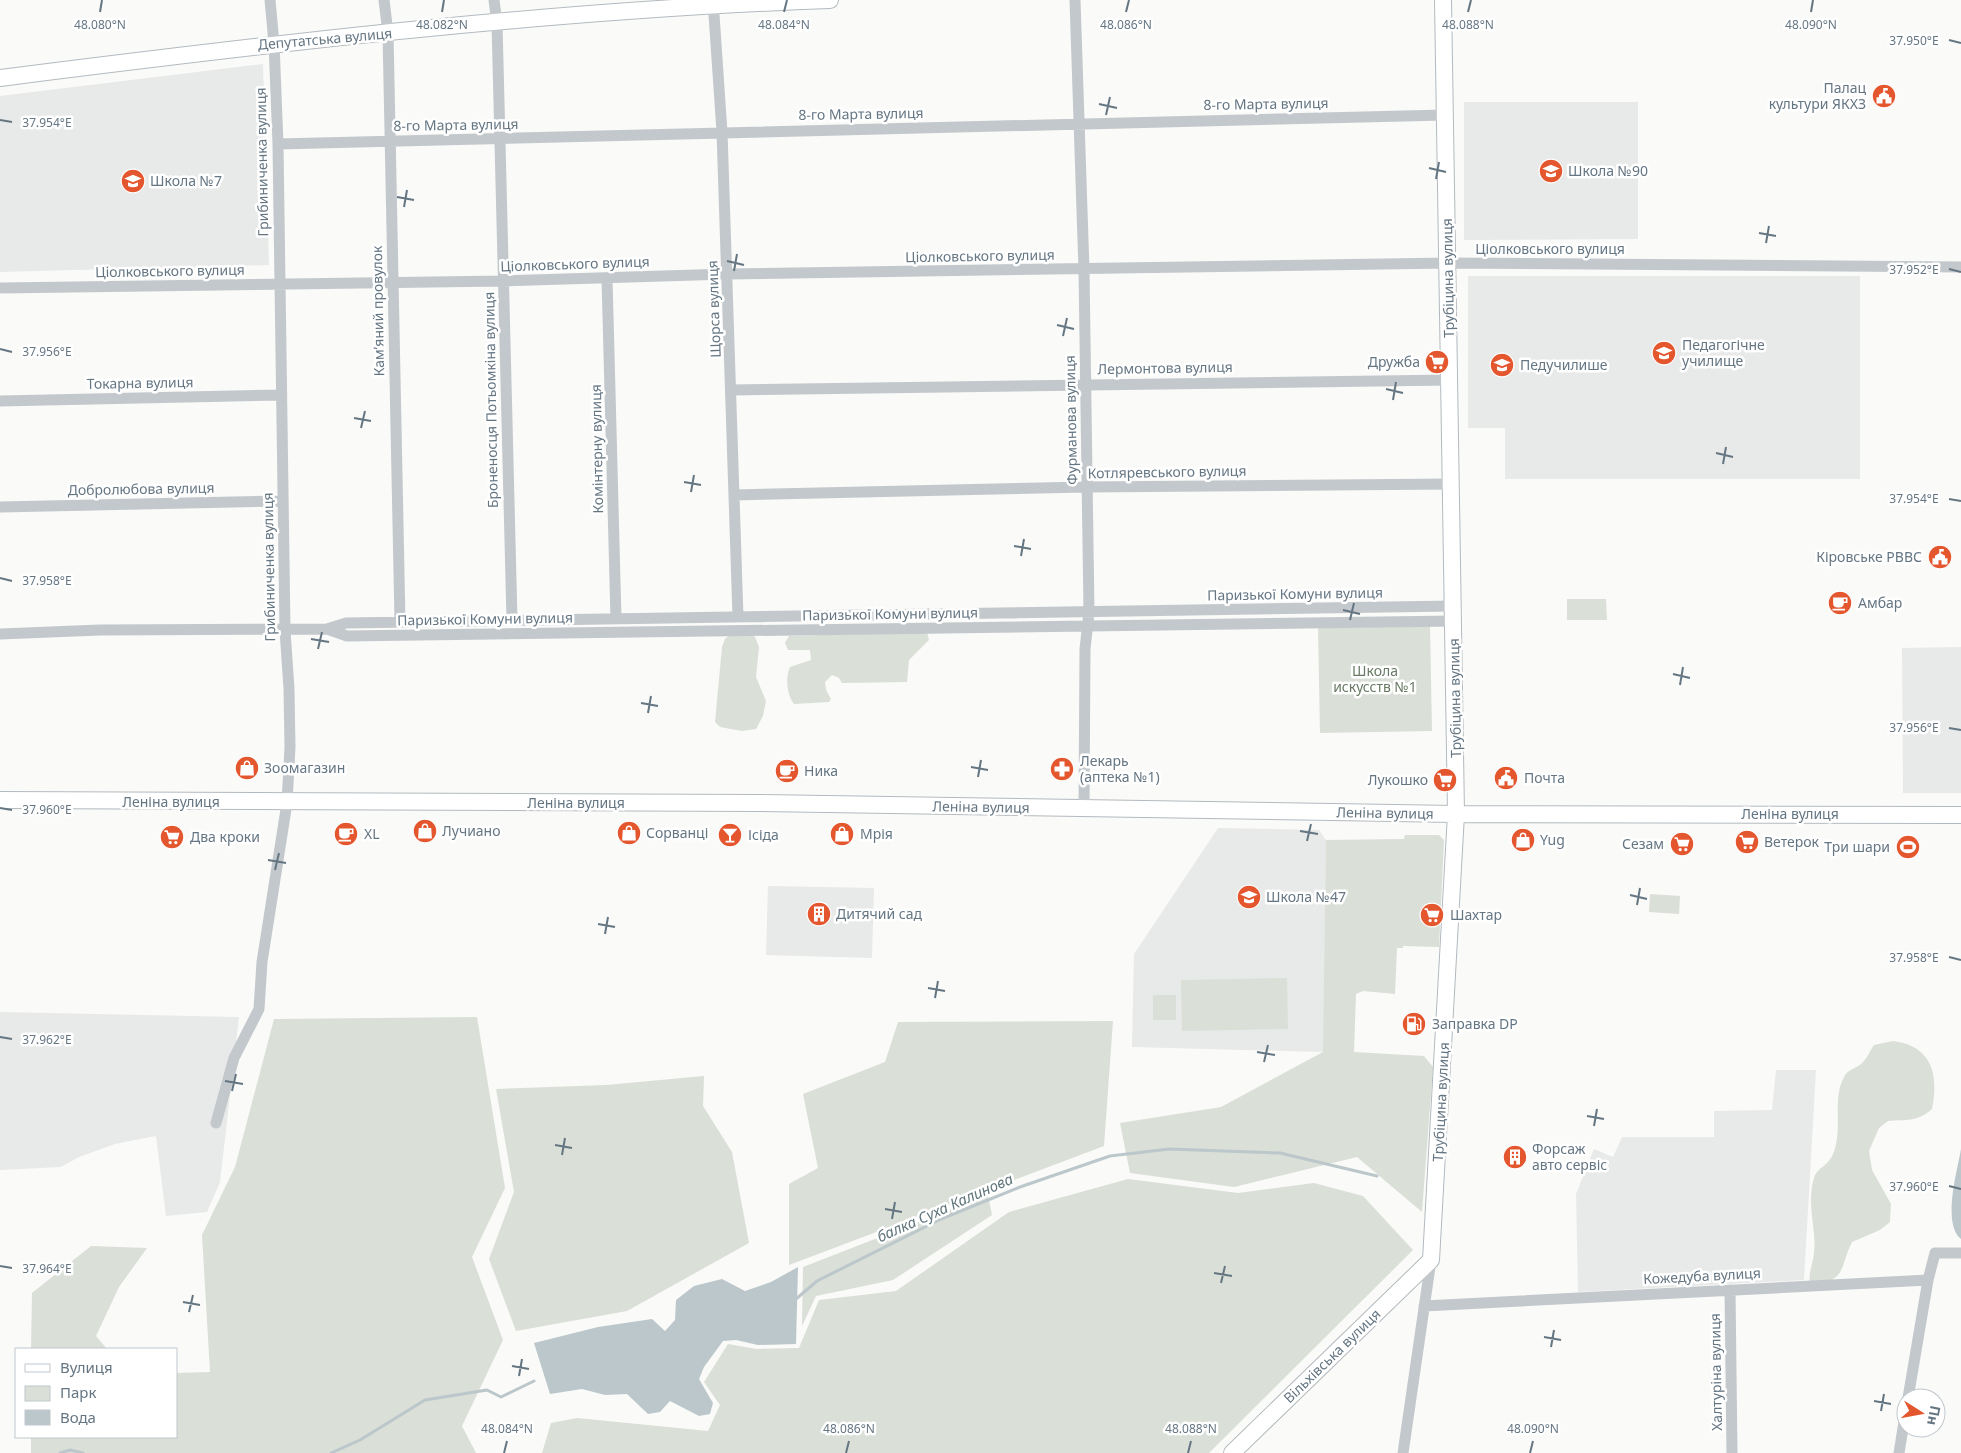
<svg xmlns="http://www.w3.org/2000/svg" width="1961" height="1453" viewBox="0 0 1961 1453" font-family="'Noto Sans',sans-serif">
  <rect width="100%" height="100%" fill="#fafaf8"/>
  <path fill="#e8e9e9" d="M 263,64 L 269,265 L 0,272 L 0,96 Z
    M 1464,102 L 1638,102 L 1638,239 L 1464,240 Z
    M 1468,276 L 1860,276 L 1860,479 L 1505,479 L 1505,428 L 1468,428 Z
    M 1961,647 L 1961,793 L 1903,793 L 1902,648 Z
    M 1218,828 L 1319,830 L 1326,840 L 1324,1052 L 1132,1047 L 1134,954 Z
    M 768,886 L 874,888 L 872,958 L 766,955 Z
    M 0,1012 L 239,1017 L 220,1182 L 207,1212 L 166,1216 L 156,1136 L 115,1144 L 79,1157 L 61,1167 L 0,1170 Z
    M 1776,1070 L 1816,1070 L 1804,1280 L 1578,1292 L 1576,1194 L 1594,1149 L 1613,1157 L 1622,1137 L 1714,1137 L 1714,1111 L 1772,1110 Z"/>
  <path fill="#dadfd7" d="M 1567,599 L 1606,599 L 1607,620 L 1567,620 Z
    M 1430,626 L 1432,731 L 1320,733 L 1318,628 Z
    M 927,632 L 929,640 L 909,660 L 907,682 L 842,683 L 839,678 L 832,675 L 825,682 L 826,690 L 831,699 L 829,702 L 794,704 C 787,695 785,678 790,667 L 811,660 L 810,650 L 788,650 L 785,643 L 789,636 Z
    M 732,633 L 749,633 L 755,637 L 759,647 L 756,677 L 766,701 L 763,716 L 756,729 L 742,731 L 720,727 L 715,722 L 722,647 L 725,639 Z
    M 1405,835 L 1439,835 L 1444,840 L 1439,947 L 1403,946 L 1403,948 L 1397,948 L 1395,994 L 1363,991 L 1356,994 L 1354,1052 L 1424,1056 L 1433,1067 L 1422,1212 L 1357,1157 L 1234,1187 L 1130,1173 L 1120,1123 L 1221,1107 L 1323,1052 L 1326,840 L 1404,839 Z
    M 1650,894 L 1680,896 L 1679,914 L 1649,912 Z
    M 1287,978 L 1288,1029 L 1182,1031 L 1181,980 Z
    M 1153,995 L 1176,995 L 1176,1020 L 1153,1020 Z
    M 477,1017 L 505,1188 L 472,1257 L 503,1340 L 462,1426 L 476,1453 L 31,1453 L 31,1437 L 176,1437 L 176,1373 L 210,1372 L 202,1235 L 235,1167 L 274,1019 Z
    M 1113,1021 L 1104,1146 L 789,1265 L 789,1184 L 818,1168 L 803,1094 L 885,1062 L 898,1022 Z
    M 1893,1041 C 1932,1046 1939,1074 1932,1109 C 1916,1123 1906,1119 1888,1121 L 1879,1128 L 1869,1151 L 1872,1170 L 1891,1204 L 1890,1222 L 1880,1230 L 1852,1242 C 1839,1268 1847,1283 1810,1283 C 1808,1273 1813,1264 1814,1253 C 1817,1230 1806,1205 1814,1178 C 1818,1165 1832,1167 1836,1144 C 1841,1122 1833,1098 1844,1077 C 1848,1069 1855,1069 1861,1064 C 1867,1059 1870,1051 1874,1045 Z
    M 704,1076 L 703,1106 L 732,1152 L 749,1243 L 627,1311 L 516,1331 L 489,1259 L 514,1192 L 496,1089 L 606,1085 Z
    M 1128,1179 L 1238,1193 L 1314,1183 L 1363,1196 L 1413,1250 L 1209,1453 L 542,1453 L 551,1423 L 577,1418 L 708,1431 L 720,1405 L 704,1382 L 728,1344 L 756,1349 L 799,1348 L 819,1300 L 896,1291 L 1009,1212 Z
    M 988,1195 L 992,1215 L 893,1280 L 816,1296 L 802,1326 L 803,1267 Z
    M 91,1246 L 147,1248 L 119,1287 L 96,1336 L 107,1349 L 31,1349 L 32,1293 Z"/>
  <path fill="#bbc7cb" d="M 1961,1149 L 1961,1239 C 1942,1224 1957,1172 1961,1149 Z
    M 798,1267 L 796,1344 L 758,1345 L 736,1340 L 723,1341 L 704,1367 L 699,1379 L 713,1403 L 710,1414 L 699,1416 L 670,1401 L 660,1412 L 648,1414 L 627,1394 L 605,1395 L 582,1389 L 550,1394 L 534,1343 L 598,1327 L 652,1319 L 665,1331 L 675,1320 L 676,1300 L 694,1286 L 722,1279 L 745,1291 L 771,1282 Z"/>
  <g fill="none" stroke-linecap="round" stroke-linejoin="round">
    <path stroke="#bbc7cb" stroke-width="3" d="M 796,1299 L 817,1281 L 941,1219 L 1020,1187 L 1110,1156 L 1169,1149 L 1280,1153 L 1377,1176
      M 60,1453 L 70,1450 L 83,1453
      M 331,1453 L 360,1440 L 425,1400 L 487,1390 L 501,1397 L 534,1381"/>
    <g stroke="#b3babf" stroke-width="18">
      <path id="secondary" d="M 0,78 C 275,43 552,10 830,0
        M 0,800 L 757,803 L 1456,814 L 1961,815
        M 1232,1453 L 1431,1260 L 1456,814 L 1443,0"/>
    </g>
    <path stroke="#c3c8cc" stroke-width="11" d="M 384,0 L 388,33 L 400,622
      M 494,0 L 497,23 L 512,620
      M 713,0 L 722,132 L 738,617
      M 1075,0 L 1084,270 L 1089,612 L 1085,649 L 1084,809
      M 278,144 L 1445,115
      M 607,278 L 616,619
      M 0,288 L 503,281 L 728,274 L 1448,263 L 1961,267
      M 731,390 L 1450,380
      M 0,401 L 280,395
      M 734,495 L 1087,487 L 1451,484
      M 0,507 L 283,501
      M 327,629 L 347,636 L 1454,621
      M 0,634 L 100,630 L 327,629 L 346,623 L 1454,606
      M 216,1123 L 234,1058 L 259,1009 L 262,962 L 287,803 L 290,747 L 289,689 L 285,630 L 278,144 L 274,43 L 270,0
      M 1730,1290 L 1732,1453
      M 1424,1306 L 1928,1280 L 1935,1253 L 1961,1253
      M 1908,1398 L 1928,1280
      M 1403,1453 L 1431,1260
      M 1899,1453 L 1906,1409"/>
    <use href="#secondary" stroke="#fff" stroke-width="16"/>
  </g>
  <path fill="none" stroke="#657683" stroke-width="2" d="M 100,12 L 102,0M 442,12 L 444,0M 784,12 L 787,0M 1126,12 L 1129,0M 1468,12 L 1471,0M 1811,12 L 1813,0M 1949,40 L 1961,43M 1099,104 L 1117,108M 1106,115 L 1110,97M 0,120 L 12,122M 1429,168 L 1446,172M 1436,179 L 1439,162M 397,197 L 414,200M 404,207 L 407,190M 1759,233 L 1776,236M 1766,243 L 1769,226M 727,261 L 744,265M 1949,269 L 1961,272M 734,271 L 737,254M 1057,325 L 1074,329M 1063,336 L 1067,318M 0,349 L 12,352M 1386,389 L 1403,393M 1393,400 L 1396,382M 354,418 L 371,421M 361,428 L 365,411M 1716,453 L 1733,457M 1723,464 L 1726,447M 684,482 L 701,485M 691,492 L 694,475M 1949,499 L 1961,501M 1014,546 L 1031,549M 1021,556 L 1024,539M 0,578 L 12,581M 1343,610 L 1360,614M 1350,620 L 1354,603M 311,639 L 329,642M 318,649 L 322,632M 1673,674 L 1690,678M 1680,685 L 1683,667M 641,703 L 658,706M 648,713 L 651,696M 1949,728 L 1961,730M 971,767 L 988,770M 978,777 L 981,760M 0,808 L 12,810M 1300,831 L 1318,834M 1307,841 L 1311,824M 268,860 L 286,863M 275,870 L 279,853M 1630,895 L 1647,899M 1637,905 L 1640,888M 598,924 L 615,927M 605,934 L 608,917M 1949,957 L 1961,960M 928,988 L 945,991M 935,998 L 938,981M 0,1037 L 12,1039M 1257,1052 L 1275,1055M 1264,1062 L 1268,1045M 225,1081 L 243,1084M 232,1091 L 236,1074M 1587,1116 L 1604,1119M 1594,1126 L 1597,1109M 555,1145 L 572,1148M 562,1155 L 565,1138M 1949,1186 L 1961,1189M 885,1209 L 902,1212M 892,1219 L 895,1202M 0,1266 L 12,1268M 1214,1273 L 1232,1276M 1221,1283 L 1225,1266M 183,1302 L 200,1305M 189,1312 L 193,1295M 1544,1337 L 1561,1340M 1551,1347 L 1554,1330M 512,1366 L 529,1369M 519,1376 L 522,1359M 1874,1401 L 1891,1404M 1881,1411 L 1884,1394M 504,1453 L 507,1441M 846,1453 L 849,1441M 1188,1453 L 1191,1441M 1530,1453 L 1533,1441"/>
  <defs>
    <g id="civic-disc" transform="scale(1.25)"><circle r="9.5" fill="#e4572e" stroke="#fff"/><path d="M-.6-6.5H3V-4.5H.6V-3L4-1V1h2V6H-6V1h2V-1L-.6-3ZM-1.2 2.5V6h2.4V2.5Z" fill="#fff"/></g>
    <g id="school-disc" transform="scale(1.25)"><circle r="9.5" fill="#e4572e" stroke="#fff"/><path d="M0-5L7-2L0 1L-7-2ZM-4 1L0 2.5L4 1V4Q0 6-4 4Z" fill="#fff"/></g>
    <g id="university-disc" transform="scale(1.25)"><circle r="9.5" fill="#e4572e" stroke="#fff"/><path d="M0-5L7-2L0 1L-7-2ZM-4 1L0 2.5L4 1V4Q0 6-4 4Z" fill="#fff"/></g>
    <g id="supermarket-disc" transform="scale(1.25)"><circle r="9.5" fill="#e4572e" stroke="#fff"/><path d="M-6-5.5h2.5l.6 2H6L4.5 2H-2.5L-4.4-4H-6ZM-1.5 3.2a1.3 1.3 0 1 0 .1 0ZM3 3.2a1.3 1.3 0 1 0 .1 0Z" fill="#fff"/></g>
    <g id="cafe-disc" transform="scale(1.25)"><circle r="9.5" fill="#e4572e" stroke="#fff"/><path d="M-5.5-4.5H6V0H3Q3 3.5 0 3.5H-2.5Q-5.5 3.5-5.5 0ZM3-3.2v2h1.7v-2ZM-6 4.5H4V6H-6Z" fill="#fff"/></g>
    <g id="shop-disc" transform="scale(1.25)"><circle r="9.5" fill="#e4572e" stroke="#fff"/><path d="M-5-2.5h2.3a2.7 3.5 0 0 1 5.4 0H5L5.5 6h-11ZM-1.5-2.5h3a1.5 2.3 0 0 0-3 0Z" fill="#fff"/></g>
    <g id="pharmacy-disc" transform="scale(1.25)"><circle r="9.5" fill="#e4572e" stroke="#fff"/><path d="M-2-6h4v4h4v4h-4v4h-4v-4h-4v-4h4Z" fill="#fff"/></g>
    <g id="bar-disc" transform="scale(1.25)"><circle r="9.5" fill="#e4572e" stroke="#fff"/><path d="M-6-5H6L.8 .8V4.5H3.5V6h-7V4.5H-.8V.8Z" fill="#fff"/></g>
    <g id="stadium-disc" transform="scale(1.25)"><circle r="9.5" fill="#e4572e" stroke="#fff"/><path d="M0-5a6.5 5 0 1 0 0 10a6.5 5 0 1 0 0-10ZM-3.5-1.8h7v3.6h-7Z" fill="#fff"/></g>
    <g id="building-disc" transform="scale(1.25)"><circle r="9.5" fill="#e4572e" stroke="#fff"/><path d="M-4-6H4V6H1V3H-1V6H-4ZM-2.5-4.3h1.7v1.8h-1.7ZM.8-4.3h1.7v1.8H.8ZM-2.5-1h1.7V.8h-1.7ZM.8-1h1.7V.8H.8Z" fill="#fff"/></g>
    <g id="fuel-disc" transform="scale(1.25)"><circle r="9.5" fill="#e4572e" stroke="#fff"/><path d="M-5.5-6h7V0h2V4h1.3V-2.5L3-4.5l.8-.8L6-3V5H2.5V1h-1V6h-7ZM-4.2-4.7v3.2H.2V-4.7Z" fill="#fff"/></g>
  </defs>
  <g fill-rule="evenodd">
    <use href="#civic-disc" x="1884" y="96"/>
    <use href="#school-disc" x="1551" y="171"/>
    <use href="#school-disc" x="133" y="181"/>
    <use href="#university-disc" x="1664" y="353"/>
    <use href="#supermarket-disc" x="1437" y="362"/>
    <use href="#school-disc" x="1502" y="365"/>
    <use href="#civic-disc" x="1940" y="557"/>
    <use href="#cafe-disc" x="1840" y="603"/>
    <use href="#shop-disc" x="247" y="768"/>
    <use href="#pharmacy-disc" x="1062" y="769"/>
    <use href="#cafe-disc" x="787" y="771"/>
    <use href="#civic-disc" x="1506" y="778"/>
    <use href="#supermarket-disc" x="1445" y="780"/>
    <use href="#shop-disc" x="425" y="831"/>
    <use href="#shop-disc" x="629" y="833"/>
    <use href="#cafe-disc" x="346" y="834"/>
    <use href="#shop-disc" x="842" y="834"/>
    <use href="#bar-disc" x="730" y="835"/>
    <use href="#supermarket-disc" x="172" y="837"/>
    <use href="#shop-disc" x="1523" y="840"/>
    <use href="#supermarket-disc" x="1747" y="842"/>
    <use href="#supermarket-disc" x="1682" y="844"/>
    <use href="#stadium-disc" x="1908" y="847"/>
    <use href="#school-disc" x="1249" y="897"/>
    <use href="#building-disc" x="819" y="914"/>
    <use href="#supermarket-disc" x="1432" y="915"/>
    <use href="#fuel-disc" x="1414" y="1024"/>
    <use href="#building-disc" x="1515" y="1157"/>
  </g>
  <g text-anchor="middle" stroke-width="5" stroke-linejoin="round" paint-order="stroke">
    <g font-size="14" fill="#657683" stroke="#fff">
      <text transform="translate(325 39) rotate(-5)" y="5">Депутатська вулиця</text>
      <text transform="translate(1266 104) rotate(-1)" y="5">8-го Марта вулиця</text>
      <text transform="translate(861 114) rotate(-1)" y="5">8-го Марта вулиця</text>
      <text transform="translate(456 125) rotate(-1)" y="5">8-го Марта вулиця</text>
      <text transform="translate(262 162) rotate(-91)" y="5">Грибиниченка вулиця</text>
      <text x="1550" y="254">Ціолковського вулиця</text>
      <text transform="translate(980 256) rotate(-1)" y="5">Ціолковського вулиця</text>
      <text transform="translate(575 264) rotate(-2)" y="5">Ціолковського вулиця</text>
      <text transform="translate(170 271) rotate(-1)" y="5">Ціолковського вулиця</text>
      <text transform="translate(1448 278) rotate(-91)" y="5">Трубіцина вулиця</text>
      <text transform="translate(714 309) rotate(-92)" y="5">Щорса вулиця</text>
      <text transform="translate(378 311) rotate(-91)" y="5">Кам’яний провулок</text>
      <text transform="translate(1165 368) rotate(-1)" y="5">Лермонтова вулиця</text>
      <text transform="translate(140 383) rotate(-1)" y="5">Токарна вулиця</text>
      <text transform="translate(491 400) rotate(-91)" y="5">Броненосця Потьомкіна вулиця</text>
      <text transform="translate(1071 420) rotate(-91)" y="5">Фурманова вулиця</text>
      <text transform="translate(597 449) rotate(-91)" y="5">Комінтерну вулиця</text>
      <text transform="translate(1167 472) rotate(-1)" y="5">Котляревського вулиця</text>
      <text transform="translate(141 489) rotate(-1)" y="5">Добролюбова вулиця</text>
      <text transform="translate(269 567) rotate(-91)" y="5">Грибиниченка вулиця</text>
      <text transform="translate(1295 594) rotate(-1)" y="5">Паризької Комуни вулиця</text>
      <text transform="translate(890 614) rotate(-1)" y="5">Паризької Комуни вулиця</text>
      <text transform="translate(485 619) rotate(-1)" y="5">Паризької Комуни вулиця</text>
      <text transform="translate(1455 698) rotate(-91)" y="5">Трубіцина вулиця</text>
      <text x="171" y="807">Леніна вулиця</text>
      <text x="576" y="808">Леніна вулиця</text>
      <text transform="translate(981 807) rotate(1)" y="5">Леніна вулиця</text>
      <text transform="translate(1385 813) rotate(1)" y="5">Леніна вулиця</text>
      <text x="1790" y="819">Леніна вулиця</text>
      <text transform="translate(1441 1102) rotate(-87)" y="5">Трубіцина вулиця</text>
      <text transform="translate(1702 1276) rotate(-3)" y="5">Кожедуба вулиця</text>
      <text transform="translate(1332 1356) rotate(-44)" y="5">Вільхівська вулиця</text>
      <text transform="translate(1716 1372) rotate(-91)" y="5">Халтуріна вулиця</text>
    </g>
    <g font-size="14" fill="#657683" stroke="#fff" text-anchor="start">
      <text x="1866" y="93" text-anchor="end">Палац<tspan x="1866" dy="16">культури ЯКХЗ</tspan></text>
      <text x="1568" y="176">Школа №90</text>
      <text x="150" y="186">Школа №7</text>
      <text x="1682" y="350">Педагогічне<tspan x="1682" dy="16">училище</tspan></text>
      <text x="1420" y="367" text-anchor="end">Дружба</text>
      <text x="1520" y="370">Педучилише</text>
      <text x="1922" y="562" text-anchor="end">Кіровське РВВС</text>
      <text x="1858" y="608">Амбар</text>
      <text x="1080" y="766">Лекарь<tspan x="1080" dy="16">(аптека №1)</tspan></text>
      <text x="264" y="773">Зоомагазин</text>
      <text x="804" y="776">Ника</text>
      <text x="1524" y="783">Почта</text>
      <text x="1428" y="785" text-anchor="end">Лукошко</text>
      <text x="442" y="836">Лучиано</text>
      <text x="646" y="838">Сорванці</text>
      <text x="364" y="839">XL</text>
      <text x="860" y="839">Мрія</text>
      <text x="748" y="840">Ісіда</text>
      <text x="190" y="842">Два кроки</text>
      <text x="1540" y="845">Yug</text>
      <text x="1764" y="847">Ветерок</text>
      <text x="1664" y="849" text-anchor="end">Сезам</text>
      <text x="1890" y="852" text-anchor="end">Три шари</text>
      <text x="1266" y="902">Школа №47</text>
      <text x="836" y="919">Дитячий сад</text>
      <text x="1450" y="920">Шахтар</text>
      <text x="1432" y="1029">Заправка DP</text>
      <text x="1532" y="1154">Форсаж<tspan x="1532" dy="16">авто сервіс</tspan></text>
    </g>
    <g font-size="14" fill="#687a64" stroke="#fff">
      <text x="1375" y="676">Школа<tspan x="1375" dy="16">искусств №1</tspan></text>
    </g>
    <g font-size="15" font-style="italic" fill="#60757c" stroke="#fff">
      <text transform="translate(945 1208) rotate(-24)" y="5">балка Суха Калинова</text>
    </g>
  </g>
  <g font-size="12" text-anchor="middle" fill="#657683" stroke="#fff" stroke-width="5" stroke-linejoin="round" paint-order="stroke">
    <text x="1126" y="29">48.086°N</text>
    <text x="1468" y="29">48.088°N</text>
    <text x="100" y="29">48.080°N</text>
    <text x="442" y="29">48.082°N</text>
    <text x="784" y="29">48.084°N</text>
    <text x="1811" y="29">48.090°N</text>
    <text x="1914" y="45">37.950°E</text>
    <text x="47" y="127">37.954°E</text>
    <text x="1914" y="274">37.952°E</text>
    <text x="47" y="356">37.956°E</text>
    <text x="1914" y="503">37.954°E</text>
    <text x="47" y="585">37.958°E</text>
    <text x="1914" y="732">37.956°E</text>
    <text x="47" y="814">37.960°E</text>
    <text x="1914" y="962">37.958°E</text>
    <text x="47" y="1044">37.962°E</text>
    <text x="1914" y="1191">37.960°E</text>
    <text x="47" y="1273">37.964°E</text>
    <text x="507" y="1433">48.084°N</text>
    <text x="849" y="1433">48.086°N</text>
    <text x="1191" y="1433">48.088°N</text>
    <text x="1533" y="1433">48.090°N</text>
  </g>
  <rect x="15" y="1348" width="162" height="90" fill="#ffffff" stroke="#c1c8cd"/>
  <rect x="25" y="1364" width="25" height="8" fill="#ffffff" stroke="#c1c8cd"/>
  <text x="60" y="1373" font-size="15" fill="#657683">Вулиця</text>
  <rect x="25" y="1386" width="25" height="15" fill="#dadfd7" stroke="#c1c8cd"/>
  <text x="60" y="1398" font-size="15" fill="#657683">Парк</text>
  <rect x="25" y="1410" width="25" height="15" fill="#bbc7cb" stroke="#c1c8cd"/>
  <text x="60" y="1423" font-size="15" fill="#657683">Вода</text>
  <g transform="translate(1921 1413) rotate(101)"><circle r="24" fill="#ffffff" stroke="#c1c8cd"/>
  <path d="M0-4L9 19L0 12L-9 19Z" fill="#e4572e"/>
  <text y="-8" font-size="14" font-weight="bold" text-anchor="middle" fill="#657683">Пн</text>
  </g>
</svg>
